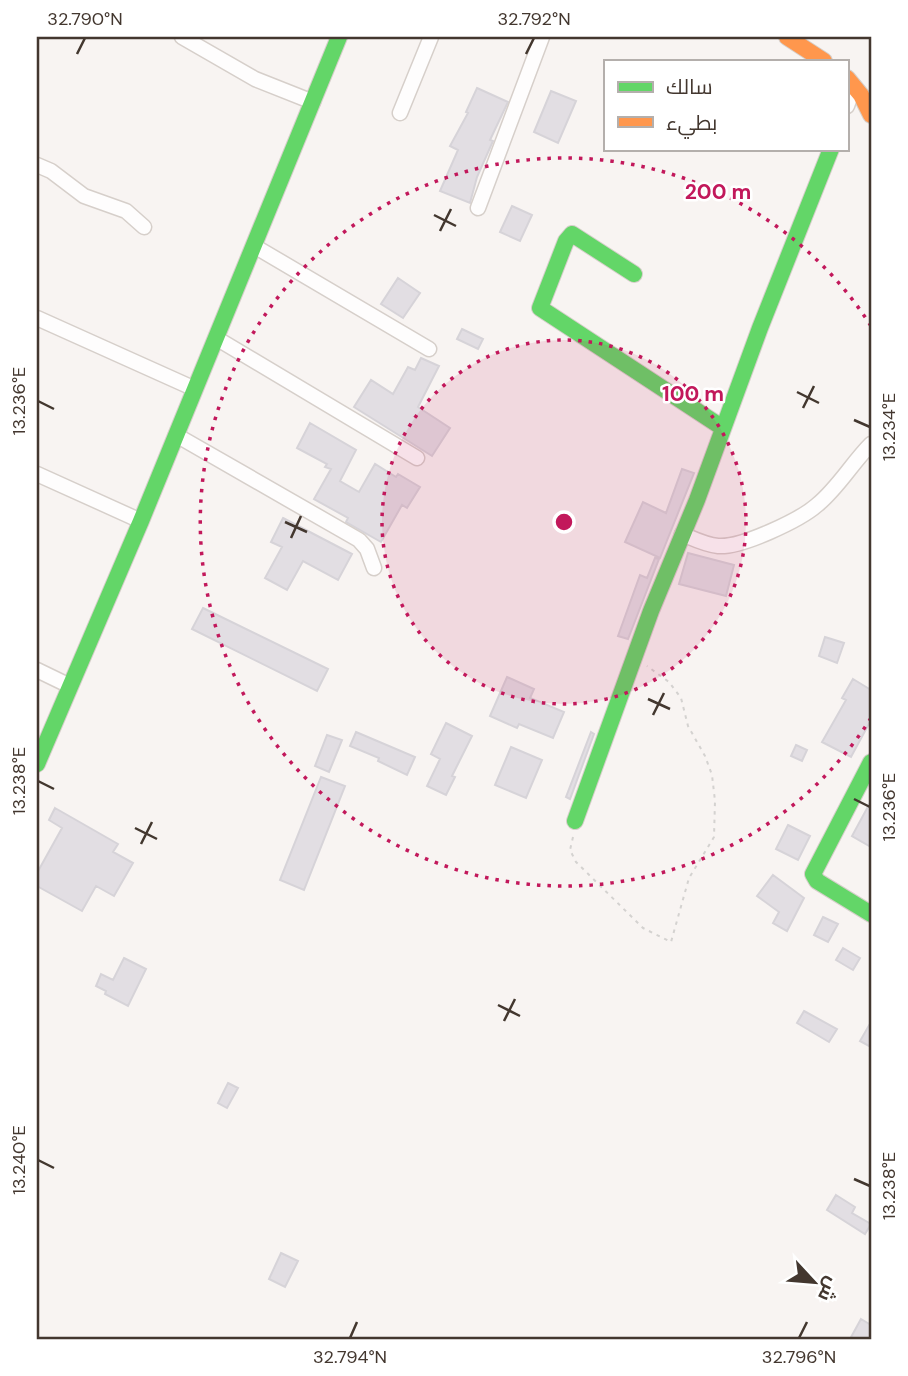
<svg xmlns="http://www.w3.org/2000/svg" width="908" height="1376" viewBox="0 0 908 1376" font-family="'DM Sans',Cairo,sans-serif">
  <rect width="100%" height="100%" fill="#f8f4f2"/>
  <path fill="#e2dee3" stroke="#d6d3d8" stroke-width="2" d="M 477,88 L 508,102 L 490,140 L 493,141 L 477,177 L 470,203 L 440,191 L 458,150 L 450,146 L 468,113 L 466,112 Z
    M 551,91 L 576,101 L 558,143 L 534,132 Z
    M 512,206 L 532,215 L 520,241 L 500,232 Z
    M 398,278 L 420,293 L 403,318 L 381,304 Z
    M 462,329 L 483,339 L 478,349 L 457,339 Z
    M 421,358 L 439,366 L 418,407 L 450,428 L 432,456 L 354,407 L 371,380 L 393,394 L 408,367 L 415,370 Z
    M 310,423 L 356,450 L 340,481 L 359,492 L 375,464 L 396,477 L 398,474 L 420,487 L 407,508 L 402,505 L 381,542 L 346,522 L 348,518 L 314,499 L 331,469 L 325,467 L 327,464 L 297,448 Z
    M 682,469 L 694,473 L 660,558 L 625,542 L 643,502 L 666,513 Z
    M 283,518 L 352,554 L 338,580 L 303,561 L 287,590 L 265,578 L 282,547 L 271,542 Z
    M 688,553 L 734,565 L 726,596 L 679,584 Z
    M 655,558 L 659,559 L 628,639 L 618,636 L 640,575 L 647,578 Z
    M 203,608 L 328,669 L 317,691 L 192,629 Z
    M 825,637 L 844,643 L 837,663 L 819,656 Z
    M 507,677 L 534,689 L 530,698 L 564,712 L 553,738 L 519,724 L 517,728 L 490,716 Z
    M 853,679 L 871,690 L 871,720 L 851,757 L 822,742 L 846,700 L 842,698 Z
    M 446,723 L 472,736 L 452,776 L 455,777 L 446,795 L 427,786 L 440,759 L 431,754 Z
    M 356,732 L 415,757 L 407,775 L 378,761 L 379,758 L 350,746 Z
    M 591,732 L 594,734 L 570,799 L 566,797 Z
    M 327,735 L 342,740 L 329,772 L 315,766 Z
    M 796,745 L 807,750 L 802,761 L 791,756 Z
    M 511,747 L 542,760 L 526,798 L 495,785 Z
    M 321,777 L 345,786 L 304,890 L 280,880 Z
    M 871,801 L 871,847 L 852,836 Z
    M 55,808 L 118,844 L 113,852 L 133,863 L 114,896 L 96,886 L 82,911 L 37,886 L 37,873 L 62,828 L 49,820 Z
    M 788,825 L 810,836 L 798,860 L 776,849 Z
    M 773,875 L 804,898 L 787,931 L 773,923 L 779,912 L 757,896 Z
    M 823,917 L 838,924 L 828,942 L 814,935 Z
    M 843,948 L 860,958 L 853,970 L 836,960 Z
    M 124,958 L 146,969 L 128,1006 L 105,994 L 106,991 L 96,986 L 101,974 L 113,980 Z
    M 804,1011 L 837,1029 L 829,1042 L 797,1023 Z
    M 871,1022 L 871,1047 L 860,1041 Z
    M 228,1083 L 238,1088 L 227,1108 L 218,1103 Z
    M 836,1195 L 855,1207 L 852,1213 L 871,1224 L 865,1234 L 827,1210 Z
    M 281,1253 L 298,1261 L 285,1287 L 269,1279 Z
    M 861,1319 L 871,1325 L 871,1339 L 850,1339 Z"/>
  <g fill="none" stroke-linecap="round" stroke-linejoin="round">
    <g stroke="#d6cfca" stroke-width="17">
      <path id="street" d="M 182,37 L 255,79 L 313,102
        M 847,106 L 854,86
        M 400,113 L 431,37
        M 37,165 L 51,171 L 84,196 L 126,211 L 144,227
        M 478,208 L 542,37
        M 254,246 L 429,349
        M 37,318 L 195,389
        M 216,338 L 417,458
        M 176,435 L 359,540 L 367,549 L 374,568
        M 37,474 L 141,521
        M 682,534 C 694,539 706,545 718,546 C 741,548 800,520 817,505 C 838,488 852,463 871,444
        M 37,670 L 70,686"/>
    </g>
    <g stroke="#d6cfca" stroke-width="18">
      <path id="fast" d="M 634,274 L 572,234 L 566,241 L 540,308 L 723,428
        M 871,762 L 813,874 L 817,881 L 871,914
        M 37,764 L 141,521 L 339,37
        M 575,821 L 651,611 L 697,500 L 760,328 L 831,149"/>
    </g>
    <g stroke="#d6cfca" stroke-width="18">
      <path id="slow" d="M 787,37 L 824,61
        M 847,78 L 861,95 L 871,115"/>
    </g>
    <path stroke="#d4d2d0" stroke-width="2" stroke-dasharray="3.5 5" stroke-linecap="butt" d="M 573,837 L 570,850 L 576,862 L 643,928 L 671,942 L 689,878 L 714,837 L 715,801 L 712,775 L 705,756 L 688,726 L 681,698 L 669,682 L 647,666"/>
    <use href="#street" stroke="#fefdfd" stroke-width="14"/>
    <use href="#fast" stroke="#63d668" stroke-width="16"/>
    <use href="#slow" stroke="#ff974d" stroke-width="16"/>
  </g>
  <path fill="none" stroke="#43372f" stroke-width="2.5" d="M 77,54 L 85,38M 526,54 L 534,38M 434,215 L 456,226M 440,231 L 451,209M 797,392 L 819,403M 38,401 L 54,409M 803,408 L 814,386M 854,420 L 870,427M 285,522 L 307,532M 291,538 L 301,516M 648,699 L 670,709M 653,715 L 664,693M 38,781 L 54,789M 854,799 L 870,807M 135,828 L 157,839M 141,844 L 152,822M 498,1005 L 520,1016M 504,1021 L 515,999M 38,1160 L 54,1168M 854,1179 L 870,1186M 350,1338 L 357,1322M 799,1338 L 807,1322"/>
  <circle cx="564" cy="522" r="182" fill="#c2185b" fill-opacity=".12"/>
  <g fill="none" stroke="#c2185b" stroke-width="3.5" stroke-dasharray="3.5 7">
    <circle cx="564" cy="522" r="182"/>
    <path d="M871 718A364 364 0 1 1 871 326"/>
  </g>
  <circle cx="564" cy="522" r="10" fill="#c2185b" stroke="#fff" stroke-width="3.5"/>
  <g font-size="21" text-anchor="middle" font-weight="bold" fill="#c2185b" stroke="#fff" stroke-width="5" stroke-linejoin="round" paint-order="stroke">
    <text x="718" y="199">200 m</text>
    <text x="693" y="401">100 m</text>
  </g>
  <rect width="908" height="1376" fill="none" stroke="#ffffff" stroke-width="77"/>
  <rect x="604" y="60" width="245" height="91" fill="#ffffff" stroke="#b4afac" stroke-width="2"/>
  <rect x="618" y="82" width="35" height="10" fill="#63d668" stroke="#b4afac" stroke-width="2"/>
  <text x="666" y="94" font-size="21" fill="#43372f">سالك</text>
  <rect x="618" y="117" width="35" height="10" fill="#ff974d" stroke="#b4afac" stroke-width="2"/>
  <text x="666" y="130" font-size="21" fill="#43372f">بطيء</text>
  <g transform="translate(814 1282) rotate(116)" stroke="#ffffff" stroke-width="5" paint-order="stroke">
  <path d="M0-5L12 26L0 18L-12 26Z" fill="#43372f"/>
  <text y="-10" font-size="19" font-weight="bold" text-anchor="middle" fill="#43372f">ش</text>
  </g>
  <rect x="38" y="38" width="832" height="1300" fill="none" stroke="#43372f" stroke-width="2.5"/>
  <g font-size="18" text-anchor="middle" fill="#43372f">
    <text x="85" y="25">32.790°N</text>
    <text x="534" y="25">32.792°N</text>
    <text transform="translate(19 401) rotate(-90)" y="6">13.236°E</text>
    <text transform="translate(889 427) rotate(-90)" y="6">13.234°E</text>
    <text transform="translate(19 781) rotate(-90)" y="6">13.238°E</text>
    <text transform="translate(889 807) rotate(-90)" y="6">13.236°E</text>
    <text transform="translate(19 1160) rotate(-90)" y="6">13.240°E</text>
    <text transform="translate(889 1186) rotate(-90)" y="6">13.238°E</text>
    <text x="350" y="1363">32.794°N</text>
    <text x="799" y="1363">32.796°N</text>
  </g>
</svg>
